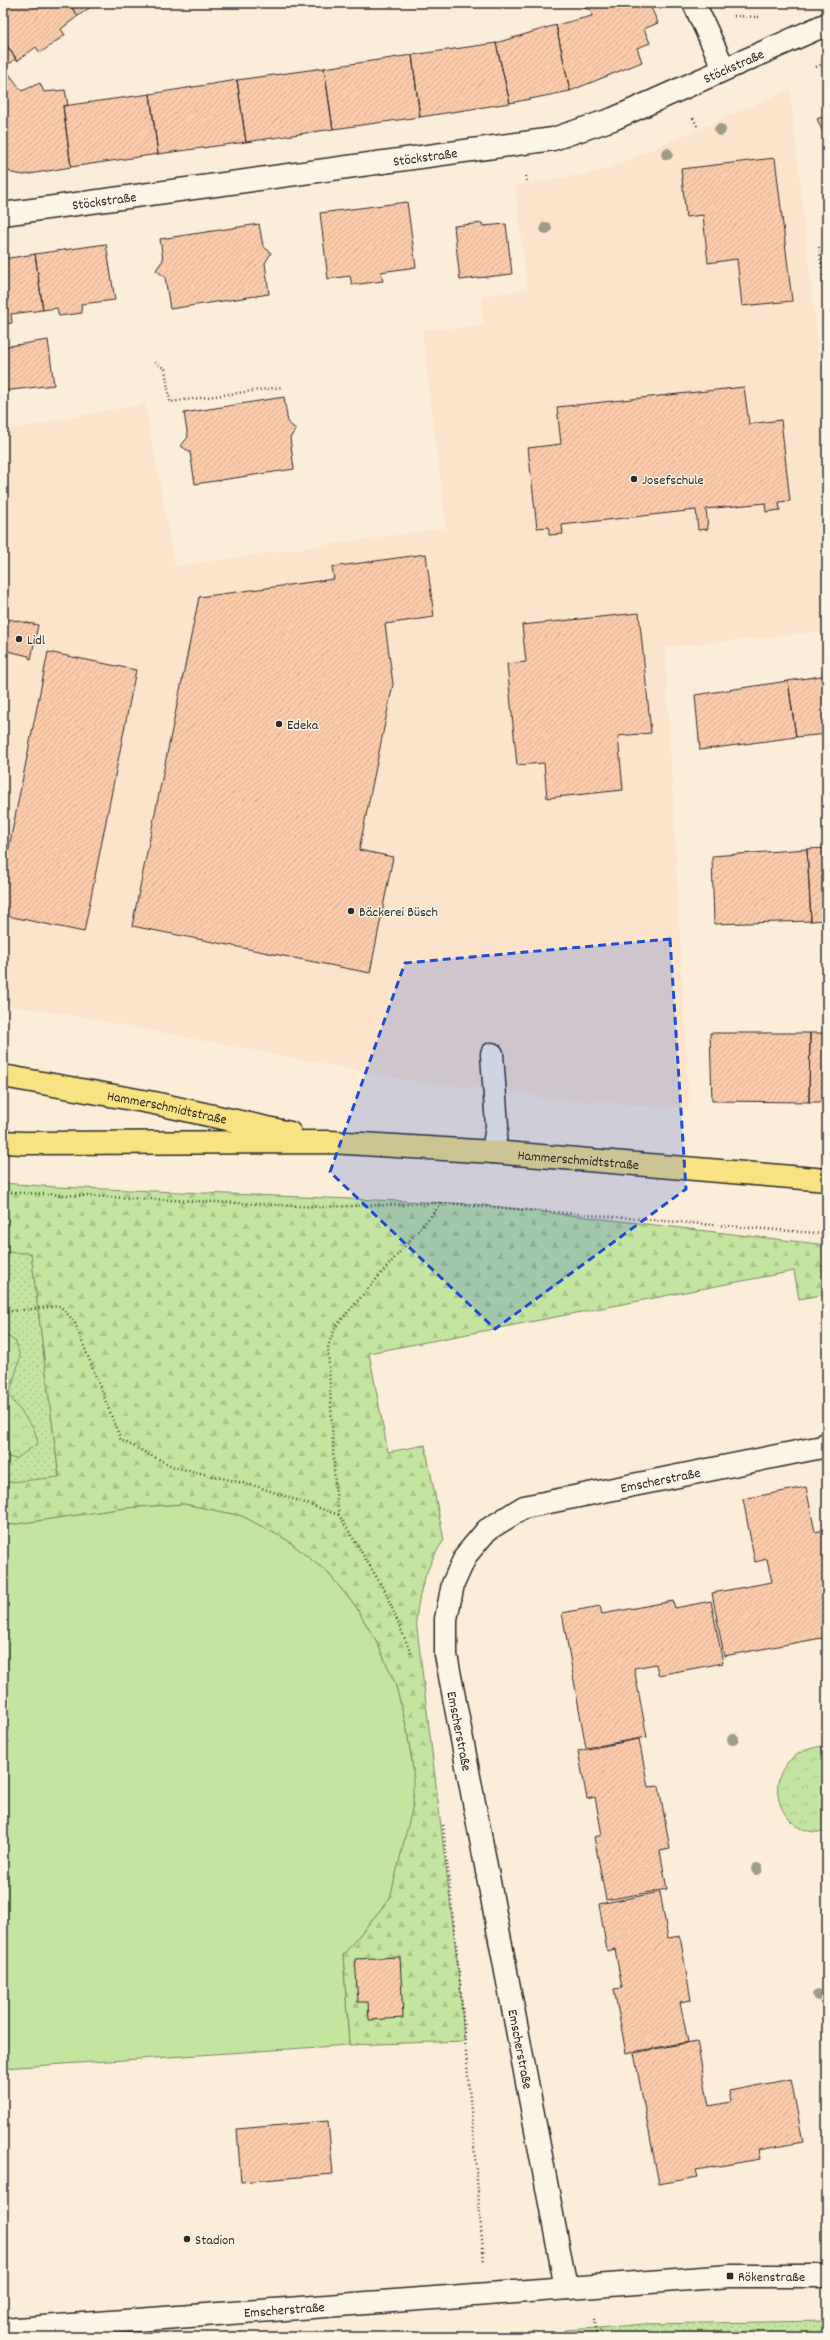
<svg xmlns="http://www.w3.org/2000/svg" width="830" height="2340" viewBox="0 0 830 2340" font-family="Dekko,sans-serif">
  <defs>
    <pattern id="grass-dots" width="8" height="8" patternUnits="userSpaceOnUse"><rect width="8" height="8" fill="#c3e59f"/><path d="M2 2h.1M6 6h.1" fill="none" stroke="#a8c589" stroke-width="1.8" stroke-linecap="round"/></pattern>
    <pattern id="forest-firs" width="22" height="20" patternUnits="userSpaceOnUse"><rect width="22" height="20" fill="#c3e59f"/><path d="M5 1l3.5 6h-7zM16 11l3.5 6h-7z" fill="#a8c589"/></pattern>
    <pattern id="park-crowns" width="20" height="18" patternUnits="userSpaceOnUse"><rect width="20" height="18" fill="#c3e59f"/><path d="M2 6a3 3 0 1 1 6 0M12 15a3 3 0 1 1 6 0" fill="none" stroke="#a8c589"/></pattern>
    <pattern id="building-hatch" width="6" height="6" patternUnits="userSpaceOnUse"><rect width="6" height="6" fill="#fbcbaa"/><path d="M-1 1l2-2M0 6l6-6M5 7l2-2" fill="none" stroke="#d7ae92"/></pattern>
  </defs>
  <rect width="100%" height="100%" fill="#fcedd9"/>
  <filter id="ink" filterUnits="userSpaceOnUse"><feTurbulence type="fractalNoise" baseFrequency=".025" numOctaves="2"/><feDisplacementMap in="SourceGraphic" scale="8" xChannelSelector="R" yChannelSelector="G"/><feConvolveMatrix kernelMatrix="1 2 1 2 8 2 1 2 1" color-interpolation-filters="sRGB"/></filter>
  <g filter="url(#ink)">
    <path fill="#fce3cb" d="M 790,89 L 827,429 L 827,631 L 665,647 L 689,1109 L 541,1098 L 532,1094 L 423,1083 L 65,1014 L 3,1005 L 3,431 L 145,403 L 175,566 L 446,528 L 422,330 L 483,326 L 482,296 L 527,289 L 515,185 L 586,174 L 609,168 Z"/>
    <path fill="url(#grass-dots)" stroke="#778865" d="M 3,1252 L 31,1252 L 59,1478 L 3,1483 Z
      M 827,2321 L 827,2337 L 603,2337 L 599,2328 L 643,2324 Z"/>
    <path fill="url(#forest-firs)" stroke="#778865" d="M 3,1183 L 56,1187 L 474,1204 L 827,1245 L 827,1294 L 799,1299 L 794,1271 L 369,1353 L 388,1452 L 425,1445 L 444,1540 C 427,1564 419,1591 416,1620 L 460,1983 L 464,2041 L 349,2045 L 343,1955 L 390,1898 L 413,1769 L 406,1725 L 395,1683 L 378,1645 L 356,1607 L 328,1573 L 287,1540 L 242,1516 L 184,1504 L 126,1508 L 3,1526 L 3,1483 L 59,1477 L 31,1253 L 3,1252 Z"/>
    <path fill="url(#park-crowns)" stroke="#778865" d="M 3,1333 L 16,1342 L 20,1358 L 9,1395 L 34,1429 L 38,1443 L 16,1459 L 3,1455 Z
      M 824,1746 L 827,1747 L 827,1832 C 770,1839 754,1753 824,1746 Z
      M 599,2328 L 603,2337 L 565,2337 L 564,2330 Z"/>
    <path fill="#c3e59f" stroke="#778865" d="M 184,1504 L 242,1516 L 287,1540 L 328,1573 L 356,1607 L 378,1645 L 395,1683 L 406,1725 L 413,1769 L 413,1805 L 390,1898 L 343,1955 L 349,2045 L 3,2068 L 3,1526 L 126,1508 Z"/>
    <path fill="url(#building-hatch)" stroke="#2b2b2b" d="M 3,3 L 68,3 L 78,16 L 61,29 L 65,35 L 40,53 L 36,47 L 17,61 L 3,40 Z
      M 68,3 L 96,3 L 78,16 Z
      M 582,3 L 649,3 L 658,23 L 644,29 L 650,43 L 637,48 L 642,62 L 570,91 L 556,25 L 592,16 L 591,10 L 584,8 Z
      M 556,25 L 570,91 L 510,103 L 496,43 Z
      M 3,40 L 16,58 L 11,63 L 3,62 Z
      M 496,43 L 510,103 L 420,117 L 412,55 Z
      M 412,55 L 420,117 L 333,129 L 324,68 Z
      M 3,66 L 22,91 L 40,83 L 44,92 L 65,90 L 68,105 L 63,106 L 71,167 L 24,175 L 12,173 L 3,167 Z
      M 324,68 L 333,129 L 246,142 L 237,80 Z
      M 237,80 L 246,142 L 158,154 L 150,94 Z
      M 150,94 L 158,154 L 71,167 L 63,106 Z
      M 827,115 L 827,141 L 817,119 Z
      M 775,158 L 792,301 L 742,306 L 737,259 L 708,263 L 703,215 L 686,217 L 681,169 Z
      M 407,202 L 416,267 L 381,272 L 383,281 L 352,285 L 350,276 L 328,279 L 320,213 Z
      M 482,223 L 483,226 L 506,224 L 512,274 L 460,280 L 454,226 Z
      M 259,224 L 263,246 L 271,253 L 265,263 L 269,294 L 170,309 L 165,277 L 156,270 L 163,260 L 160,239 Z
      M 106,244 L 115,300 L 81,304 L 82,313 L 59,316 L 57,308 L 43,310 L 35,254 Z
      M 35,254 L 43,310 L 11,314 L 12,323 L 3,324 L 3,259 Z
      M 48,340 L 54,385 L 3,391 L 3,347 Z
      M 744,387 L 749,424 L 781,420 L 790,501 L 779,502 L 780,510 L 766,512 L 765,503 L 706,509 L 708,529 L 698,530 L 696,510 L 562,525 L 563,534 L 549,535 L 549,527 L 537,528 L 528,448 L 561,444 L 557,407 Z
      M 284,397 L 288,423 L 296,429 L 290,438 L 294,469 L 195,484 L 190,452 L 181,446 L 188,437 L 184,413 Z
      M 426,554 L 434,617 L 385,624 L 393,684 L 359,850 L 393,857 L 370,973 L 132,926 L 199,597 L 334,579 L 332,567 Z
      M 639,613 L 651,733 L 618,736 L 623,790 L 547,798 L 544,763 L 517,765 L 507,664 L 526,662 L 522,625 Z
      M 3,618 L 38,625 L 31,659 L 29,658 L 29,656 L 3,650 Z
      M 48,652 L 136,670 L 84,932 L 3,915 L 3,877 Z
      M 827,675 L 827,734 L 796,737 L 788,681 Z
      M 788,681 L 796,737 L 700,750 L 695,695 Z
      M 827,848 L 827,920 L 811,921 L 807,849 Z
      M 807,849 L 811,921 L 714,924 L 712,856 Z
      M 710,1033 L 810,1033 L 809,1102 L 712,1101 Z
      M 810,1033 L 827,1033 L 827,1102 L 809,1102 Z
      M 806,1487 L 815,1532 L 824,1530 L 827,1548 L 827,1637 L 724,1656 L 712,1593 L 772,1582 L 767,1559 L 755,1562 L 743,1499 Z
      M 673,1601 L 675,1608 L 711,1601 L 723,1663 L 658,1675 L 656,1664 L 634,1668 L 647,1737 L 586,1748 L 562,1613 L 600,1606 L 602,1614 Z
      M 639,1739 L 648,1787 L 659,1786 L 670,1849 L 660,1851 L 667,1889 L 606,1900 L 594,1837 L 602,1835 L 595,1797 L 587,1799 L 578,1751 Z
      M 660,1892 L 668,1938 L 680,1936 L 691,2000 L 680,2002 L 688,2042 L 626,2053 L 614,1989 L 622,1988 L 615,1949 L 607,1951 L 599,1904 Z
      M 400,1957 L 403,2018 L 369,2020 L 368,2002 L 358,2002 L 355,1959 Z
      M 697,2041 L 709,2106 L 731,2102 L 729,2091 L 791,2079 L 803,2142 L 758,2150 L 760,2159 L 696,2170 L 698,2177 L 659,2184 L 634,2053 Z
      M 328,2121 L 333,2174 L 241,2182 L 237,2129 Z"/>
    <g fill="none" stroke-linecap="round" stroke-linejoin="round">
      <g stroke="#2b2b2b" stroke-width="25">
        <g id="minor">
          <path d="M 694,3 L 724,69"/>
          <path id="s1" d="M 3,214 L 553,139 L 613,119 L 827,24"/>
          <path d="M 492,1054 L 497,1126 L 493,1152"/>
          <path id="s2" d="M 566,2288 L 446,1655 L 446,1619 L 453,1584 L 466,1555 L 487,1530 L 524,1507 L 822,1447 L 827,1443"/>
          <path id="s3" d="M 3,2330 L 730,2276 L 827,2276"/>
        </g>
      </g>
      <g stroke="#2b2b2b" stroke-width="25">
        <g id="major">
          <path id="s4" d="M 3,1076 L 154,1103 L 290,1133"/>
          <path id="s5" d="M 3,1142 L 23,1143 L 330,1142 L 493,1152 L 827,1180"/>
        </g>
      </g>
      <path stroke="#2b2b2b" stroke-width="2.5" stroke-dasharray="1 3" stroke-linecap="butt" d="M 734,16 L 761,17
        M 816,67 L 827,62
        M 693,118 L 698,128
        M 526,176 L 527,183
        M 819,247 L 827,307
        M 155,362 L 165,369 L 170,402 L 282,387
        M 3,1192 L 320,1207 L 442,1203 L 336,1326 L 328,1346 L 335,1486 L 339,1515 L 385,1591 L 412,1656
        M 442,1203 L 827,1234
        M 3,1312 L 60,1306 L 74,1321 L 121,1440 L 174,1467 L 256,1486 L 339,1515
        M 443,1825 L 460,1983 L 484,2262
        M 595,2319 L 597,2337"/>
      <use href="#minor" stroke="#fcf5e5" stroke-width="22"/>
      <use href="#major" stroke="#f8e281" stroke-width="22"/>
    </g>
    <g fill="#9e9c89">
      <circle cx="720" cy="130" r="6"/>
      <circle cx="667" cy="154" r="6"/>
      <circle cx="546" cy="228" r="6"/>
      <circle cx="733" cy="1739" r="6"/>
      <circle cx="757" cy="1869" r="6"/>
      <circle cx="818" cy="1995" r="6"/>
    </g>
  </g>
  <path fill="#1d4ed8" fill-opacity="0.2" stroke="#1d4ed8" stroke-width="3" stroke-dasharray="8 5" stroke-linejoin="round" d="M 670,939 L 686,1189 L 495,1329 L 330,1172 L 405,963 Z"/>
  <g fill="#2b2b2b" stroke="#fcf5e5" stroke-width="1.5">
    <circle cx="634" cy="479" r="4"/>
    <circle cx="19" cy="639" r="4"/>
    <circle cx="279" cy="724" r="4"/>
    <circle cx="351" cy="911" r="4"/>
    <circle cx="187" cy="2239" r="4"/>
    <rect x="726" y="2272" width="8" height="8" rx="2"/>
  </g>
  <g text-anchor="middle" stroke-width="3" stroke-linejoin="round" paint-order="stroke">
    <g font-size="14" fill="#2b2b2b" stroke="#fcf5e5">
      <text dy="5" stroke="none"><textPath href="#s1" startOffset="750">Stöckstraße</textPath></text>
      <text dy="5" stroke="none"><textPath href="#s1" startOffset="426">Stöckstraße</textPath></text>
      <text dy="5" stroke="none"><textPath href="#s1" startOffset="102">Stöckstraße</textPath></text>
      <text dy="5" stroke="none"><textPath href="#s4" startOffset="167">Hammerschmidtstraße</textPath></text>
      <text dy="5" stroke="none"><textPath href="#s5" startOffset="576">Hammerschmidtstraße</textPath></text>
      <text dy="5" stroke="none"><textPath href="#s2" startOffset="963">Emscherstraße</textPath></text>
      <text transform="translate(460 1731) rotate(79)" y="5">Emscherstraße</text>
      <text transform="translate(521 2049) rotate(79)" y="5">Emscherstraße</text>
      <text dy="5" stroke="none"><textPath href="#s3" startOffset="282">Emscherstraße</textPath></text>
    </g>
    <g font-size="14" fill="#2b2b2b" stroke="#fcf5e5" text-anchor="start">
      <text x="642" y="484">Josefschule</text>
      <text x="27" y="644">Lidl</text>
      <text x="287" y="729">Edeka</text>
      <text x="359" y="916">Bäckerei Büsch</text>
      <text x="195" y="2244">Stadion</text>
      <text x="738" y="2281">Rökenstraße</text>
    </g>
  </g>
  <rect width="830" height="2340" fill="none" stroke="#fcf5e5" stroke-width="16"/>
  <rect x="8" y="8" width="814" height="2324" fill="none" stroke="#2b2b2b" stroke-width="1.5" filter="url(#ink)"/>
</svg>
